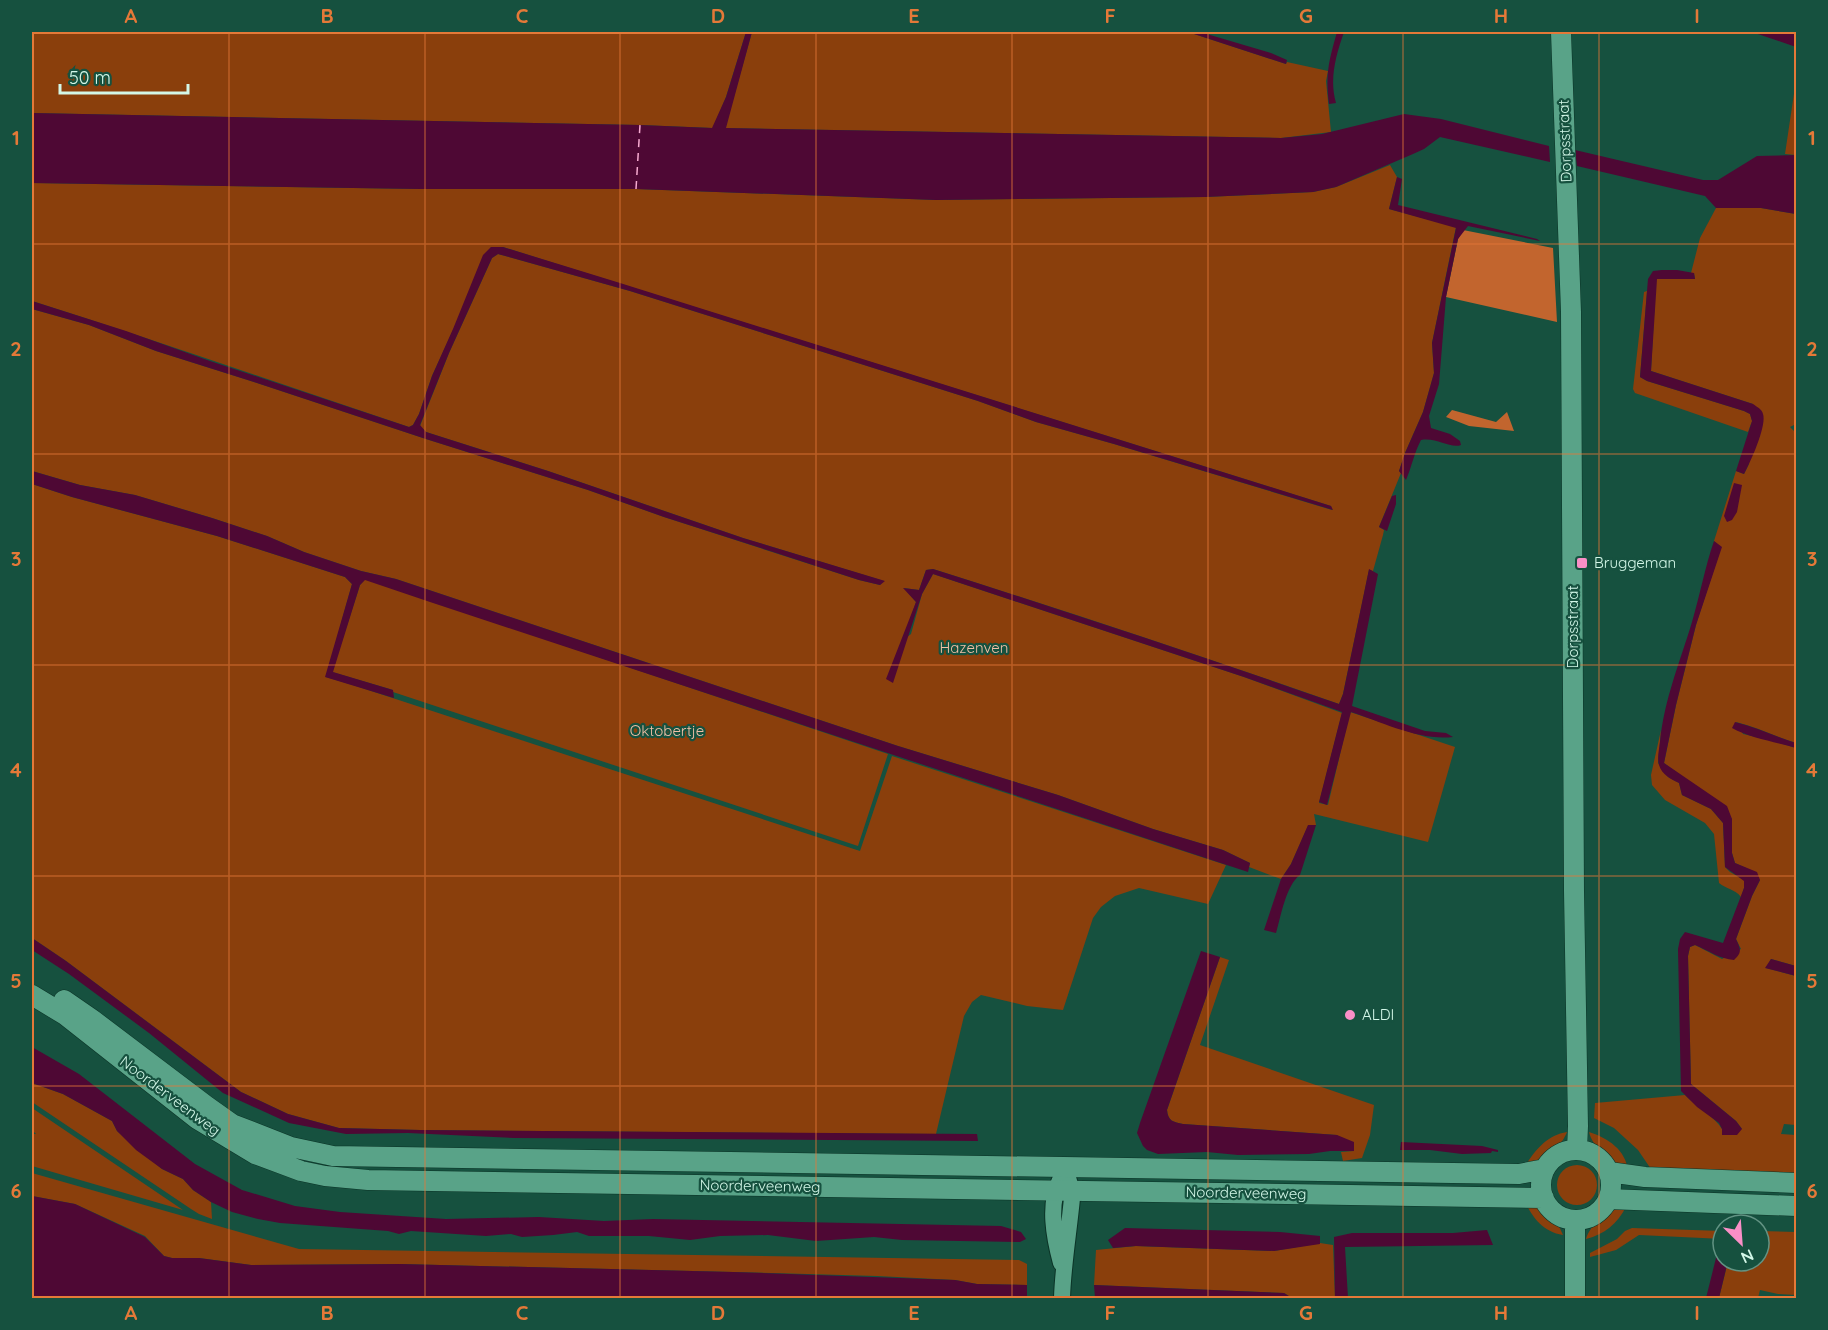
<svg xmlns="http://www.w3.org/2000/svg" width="1828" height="1330" viewBox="0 0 1828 1330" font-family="Quicksand,sans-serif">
  <rect width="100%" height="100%" fill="#16513f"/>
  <path fill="#8a3f0c" d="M 32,32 L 746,32 L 726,97 L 713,128 L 640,125 L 32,113 Z
    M 752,32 L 1188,32 L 1286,64 L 1287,62 L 1328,71 L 1326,81 L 1331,132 L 1281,138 L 725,128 Z
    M 1796,80 L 1796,155 L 1785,154 Z
    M 1390,165 L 1397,177 L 1389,209 L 1456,227 L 1432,343 L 1434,373 L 1423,412 L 1405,453 L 1399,471 L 1401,473 L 1379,527 L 1384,530 L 1383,535 L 1373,571 L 1369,570 L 1343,694 L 1339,704 C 1205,657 1069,612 933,569 L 926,570 L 919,590 L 904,588 L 916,602 L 903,640 L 911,634 L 922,594 L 933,574 L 1244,677 L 1342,713 L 1319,803 L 1328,805 L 1350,712 L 1455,747 L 1428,842 L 1314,814 L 1316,825 L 1308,826 L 1291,864 L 1281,879 L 1249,867 L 1250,863 L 1223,850 L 1153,829 L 1058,795 L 898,746 L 396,579 L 361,571 L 304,552 L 267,536 L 212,518 L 135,495 L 80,485 L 32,471 L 32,309 L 89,325 L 156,351 L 254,382 L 426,439 L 588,490 L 664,517 L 859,580 L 880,585 L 884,581 L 743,538 L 548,471 L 426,432 L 420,426 L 449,353 L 492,258 L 498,254 L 630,291 L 978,401 L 1036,422 L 1114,444 L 1332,510 L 1331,506 L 503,247 L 491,247 L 432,376 L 419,414 L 413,425 L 409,427 C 283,385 158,341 32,301 L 32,183 L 420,189 L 636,189 L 936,200 L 1205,197 L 1313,192 L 1336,187 Z
    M 1716,208 L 1761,208 L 1796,214 L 1796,424 L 1790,427 L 1796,433 L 1796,743 C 1776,737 1757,727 1736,722 L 1743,734 L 1770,740 L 1796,748 L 1796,966 L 1771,959 L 1766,968 L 1796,976 L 1796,1125 L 1784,1124 L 1781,1134 L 1796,1135 L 1796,1176 L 1653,1172 L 1638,1150 L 1614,1128 L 1594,1118 L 1595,1103 L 1685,1095 C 1695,1105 1716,1118 1722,1129 L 1742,1129 L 1736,1121 L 1691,1084 L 1688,956 L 1690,947 L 1695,945 L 1722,959 L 1741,949 L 1736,939 L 1752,896 L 1760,880 L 1746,868 L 1735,863 L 1732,853 L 1732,819 L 1679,774 L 1664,763 L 1676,705 L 1696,625 L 1721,547 L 1714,541 L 1736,471 L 1744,474 L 1749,464 L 1753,404 L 1651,371 L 1656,279 L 1695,279 L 1694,273 L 1691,273 L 1700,238 Z
    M 1647,291 L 1640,377 L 1647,381 L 1744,411 L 1750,414 L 1752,421 L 1748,432 L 1635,393 L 1633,389 L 1644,292 Z
    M 32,484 L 72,497 L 217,536 L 345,577 L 352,584 L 326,677 L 356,686 L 860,851 L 892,756 L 1226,865 L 1208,904 L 1139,888 L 1115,896 L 1101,907 L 1093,918 L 1063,1010 L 1027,1006 L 981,995 L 972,1002 L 964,1016 L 936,1134 L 420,1130 L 339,1128 L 288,1114 L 241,1092 L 66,961 L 32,938 Z
    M 365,579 L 888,754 L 858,846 L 393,692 L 393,690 L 332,672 L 360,585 Z
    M 1661,730 L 1658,763 L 1668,777 L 1679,783 L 1682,795 L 1711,809 L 1723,823 L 1725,867 L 1730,872 L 1744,880 L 1744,888 L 1741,897 C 1735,889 1726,889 1719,883 L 1714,834 L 1705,823 L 1665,800 L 1652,785 L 1651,775 Z
    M 1220,957 L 1229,960 L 1200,1045 L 1374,1105 L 1370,1135 L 1362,1158 L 1343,1161 L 1341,1152 L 1354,1151 L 1337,1135 L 1183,1124 C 1173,1122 1168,1121 1167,1110 Z
    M 32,1083 L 63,1094 L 112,1121 L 117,1131 L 162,1169 L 183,1179 L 193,1190 L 211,1202 L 212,1219 L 199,1214 L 191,1209 L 32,1102 Z
    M 32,1108 L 183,1210 L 32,1166 L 32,1134 L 36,1134 L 32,1130 Z
    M 1567,1132 C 1563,1143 1548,1160 1537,1164 C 1535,1164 1529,1163 1527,1163 C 1537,1148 1548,1135 1567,1132 Z
    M 1589,1132 C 1608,1138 1626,1150 1628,1171 C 1614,1167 1592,1147 1589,1132 Z
    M1557 1185a20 20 0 1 1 40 0a20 20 0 1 1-40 0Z
    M 32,1173 L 299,1249 L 1019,1260 L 1027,1264 L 1027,1285 L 977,1284 L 955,1280 L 877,1276 L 733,1272 L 400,1264 L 251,1265 L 199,1258 L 172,1258 L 164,1256 L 145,1236 L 75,1204 L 32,1196 Z
    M 1525,1201 L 1541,1207 L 1548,1216 L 1557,1222 L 1563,1235 C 1544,1232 1532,1218 1525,1201 Z
    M 1620,1207 L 1626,1207 C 1617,1224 1605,1234 1586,1239 C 1591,1223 1606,1214 1620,1207 Z
    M 1632,1228 L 1723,1231 L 1723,1239 L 1639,1235 L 1616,1250 L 1590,1257 L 1590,1253 L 1617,1239 L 1625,1231 Z
    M 1759,1231 L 1796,1232 L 1796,1295 L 1778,1294 L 1760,1290 L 1758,1298 L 1719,1298 L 1728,1261 L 1759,1261 Z
    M 1320,1243 L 1333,1245 L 1335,1298 L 1292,1298 L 1284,1293 L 1094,1285 L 1096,1250 L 1136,1246 L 1274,1251 Z"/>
  <path fill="#c2652e" d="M 1463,230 L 1553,248 L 1557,322 L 1446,297 L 1458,239 Z
    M 1452,410 L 1496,422 L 1507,412 L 1514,431 L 1469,426 L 1446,417 Z"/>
  <path fill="#4e0834" d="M 746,32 L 752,32 L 726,128 L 1281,138 L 1322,134 L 1404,114 L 1441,119 L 1549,146 L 1550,162 L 1440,137 L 1424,149 L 1413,154 L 1336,187 L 1313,192 L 1205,197 L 936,200 L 636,189 L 420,189 L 32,183 L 32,113 L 640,125 L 712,128 L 726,97 Z
    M 1188,32 L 1200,32 L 1271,53 L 1287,60 L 1286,64 Z
    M 1337,32 L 1344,32 C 1336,55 1329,79 1336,103 L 1329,104 C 1325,75 1329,60 1337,32 Z
    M 1752,32 L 1789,32 L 1795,33 L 1796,47 Z
    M 1575,150 L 1703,180 L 1718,180 L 1757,156 L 1796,155 L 1796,214 L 1761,208 L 1716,208 L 1705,196 L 1577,166 Z
    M 1397,177 L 1402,179 L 1398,205 L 1537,239 L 1540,241 L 1468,226 L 1458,239 L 1446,297 L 1439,384 L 1429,416 L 1431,428 L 1450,434 L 1460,441 L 1461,445 C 1450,449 1437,437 1421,440 C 1414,453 1412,466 1406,480 L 1399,471 L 1405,453 L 1423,412 L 1434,373 L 1432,343 L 1456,228 L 1389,209 Z
    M 491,247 L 503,247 L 620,283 L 1331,506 L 1333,510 L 1114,444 L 1036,422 L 978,401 L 630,291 L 498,254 L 492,258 L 449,353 L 420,425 L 426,432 L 548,471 L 743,538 L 885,581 L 880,585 L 859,580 L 770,551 L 664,517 L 588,490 L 426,439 L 254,382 L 156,351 L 89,325 L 32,309 L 32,301 L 126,331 L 210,361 L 409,427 L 413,425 L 419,414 L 432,376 L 453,329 L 483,255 Z
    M 1662,270 L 1677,270 L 1694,273 L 1695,279 L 1657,279 L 1651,371 L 1753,404 C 1757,407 1762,409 1763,414 C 1767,426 1750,463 1744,474 L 1736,471 L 1752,421 L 1750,414 L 1744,411 L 1647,381 L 1640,377 L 1648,279 L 1653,271 Z
    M 32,471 L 80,485 L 135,495 L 212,518 L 267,536 L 304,552 L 361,571 L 396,579 L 898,746 L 1058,795 L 1153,829 L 1223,850 L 1250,863 L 1248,872 L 430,602 L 365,580 L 360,585 L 333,672 L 393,690 L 394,698 L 325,677 L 352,584 L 345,577 L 217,536 L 72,497 L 32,484 Z
    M 1734,483 L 1742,485 L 1737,512 L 1732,520 L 1727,522 L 1724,516 Z
    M 1396,495 L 1396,504 L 1387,531 L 1379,527 L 1392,496 Z
    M 1714,541 L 1722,547 L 1696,625 L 1676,705 L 1664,763 L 1727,806 L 1732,819 L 1732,853 L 1735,863 L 1757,872 L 1760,880 L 1752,896 L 1736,939 C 1740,948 1743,952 1734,960 C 1720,959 1709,951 1695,945 L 1690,947 L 1688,956 L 1691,1084 L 1736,1121 L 1742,1129 L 1737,1135 L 1722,1135 L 1722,1129 L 1719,1123 L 1697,1107 L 1681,1091 L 1678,949 L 1680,939 L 1685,932 L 1723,943 L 1744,888 L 1744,881 L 1725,867 L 1723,823 L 1711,809 L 1682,795 L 1679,783 C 1671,779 1662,775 1659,765 C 1657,758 1659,750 1660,742 C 1664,700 1680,662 1692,622 C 1700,595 1705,567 1714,541 Z
    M 933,569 C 1069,612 1204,657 1339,704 L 1343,694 L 1369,569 L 1378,574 L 1352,706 L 1425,731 L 1446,733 L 1453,737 C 1419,741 1382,722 1351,712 L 1327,805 L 1319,802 L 1342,712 L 1244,677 L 933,574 L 922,594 L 893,683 L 886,679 L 916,602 L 903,588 L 919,590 L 926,570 Z
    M 1735,722 C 1756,727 1776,737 1796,743 L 1796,748 C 1776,742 1750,738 1732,728 Z
    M 1308,825 L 1316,825 L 1300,875 C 1286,885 1281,916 1276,933 L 1264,930 L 1281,879 L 1291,864 Z
    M 32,938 L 66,961 L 241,1092 L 288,1114 L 339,1128 L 420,1130 L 977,1134 L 978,1141 L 514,1138 L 408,1133 L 346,1134 L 289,1123 L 223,1093 L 149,1033 L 69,974 L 32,950 Z
    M 1201,951 L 1220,957 L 1167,1110 C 1168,1121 1173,1122 1183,1124 L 1337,1135 L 1354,1142 L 1354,1151 L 1330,1151 L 1309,1154 L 1238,1155 L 1207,1152 L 1158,1154 L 1147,1150 L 1143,1146 L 1137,1133 L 1140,1123 Z
    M 1771,959 L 1796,966 L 1796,976 L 1765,968 Z
    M 32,1047 L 79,1074 L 195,1164 L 242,1190 L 295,1206 L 340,1212 L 446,1219 L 539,1217 L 604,1221 L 653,1219 L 1001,1226 L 1021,1232 L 1026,1239 L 1020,1242 L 902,1240 L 874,1237 L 816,1241 L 768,1235 L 720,1236 L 690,1240 L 649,1236 L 589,1236 L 577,1232 L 553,1235 L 522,1237 L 511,1234 L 486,1236 L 411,1231 L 399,1234 L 388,1231 L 280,1223 L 258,1219 L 232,1212 L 211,1202 L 193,1190 L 183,1179 L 162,1169 L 136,1150 L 117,1131 L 112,1121 L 63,1094 L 32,1083 Z
    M 1401,1142 L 1482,1146 L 1498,1150 L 1498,1152 L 1492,1151 L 1491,1153 L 1462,1154 L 1430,1150 L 1400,1150 Z
    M 32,1196 L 75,1204 L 145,1237 L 164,1256 L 172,1258 L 199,1258 L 251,1265 L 400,1264 L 733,1272 L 955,1280 L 977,1284 L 1027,1285 L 1027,1298 L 32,1298 Z
    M 1125,1228 L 1280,1232 L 1320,1236 L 1320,1244 L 1274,1251 L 1136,1246 L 1113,1248 L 1108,1240 Z
    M 1487,1230 L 1493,1245 L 1345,1247 L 1348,1298 L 1335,1298 L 1334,1237 L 1352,1233 L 1453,1233 Z
    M 1721,1238 L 1723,1239 L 1723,1261 L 1728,1261 L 1719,1298 L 1706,1298 Z
    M 1094,1285 L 1284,1293 L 1292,1298 L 1095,1298 Z"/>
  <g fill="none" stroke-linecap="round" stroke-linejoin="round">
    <path stroke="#f7abd1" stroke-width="1.5" stroke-dasharray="8 6" stroke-linecap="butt" d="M 636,189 L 640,125"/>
    <g stroke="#0b3427" stroke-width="18">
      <path id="minor" d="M 1060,1180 C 1048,1205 1054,1237 1061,1263
        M 1062,1298 C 1063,1265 1069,1231 1072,1198 L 1072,1191 L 1065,1168"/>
    </g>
    <g stroke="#0b3427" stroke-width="21">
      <path id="tertiary" d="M 1561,32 L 1571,312 L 1574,891 L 1578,1126 L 1577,1150
        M 32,995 L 65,1015 L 197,1119 L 255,1154 L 301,1171 L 325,1176 L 368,1180 L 1544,1198
        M 64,1000 L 93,1020 L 208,1107 L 232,1124 L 291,1147 L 333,1156 L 1519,1174 L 1545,1169
        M1541 1185a35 35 0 1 1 70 0a35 35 0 1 1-70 0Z
        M 1609,1172 L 1645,1177 L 1796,1183
        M 1608,1199 L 1796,1206
        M 1575,1220 L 1575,1298"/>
    </g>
    <use href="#minor" stroke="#59a388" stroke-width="16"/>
    <use href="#tertiary" stroke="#59a388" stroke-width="20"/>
  </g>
  <path fill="none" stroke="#e47938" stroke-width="1.5" stroke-opacity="0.55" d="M 229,32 L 229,1298M 425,32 L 425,1298M 620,32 L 620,1298M 816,32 L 816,1298M 1012,32 L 1012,1298M 1208,32 L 1208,1298M 1403,32 L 1403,1298M 1599,32 L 1599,1298M 32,244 L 1796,244M 32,454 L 1796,454M 32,665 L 1796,665M 32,876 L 1796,876M 32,1086 L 1796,1086"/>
  <g fill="#fa8fc7" stroke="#16513f" stroke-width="2">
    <rect x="1576" y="557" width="12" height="12" rx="3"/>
    <circle cx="1350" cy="1015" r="6"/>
  </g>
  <g text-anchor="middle" stroke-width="4.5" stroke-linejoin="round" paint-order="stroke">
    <g font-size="15" fill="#d3f7e8" stroke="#16513f">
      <text transform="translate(1565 141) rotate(-92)" y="5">Dorpsstraat</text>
      <text transform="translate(1573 627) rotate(-90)" y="5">Dorpsstraat</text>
      <text transform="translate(170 1096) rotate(37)" y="5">Noorderveenweg</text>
      <text transform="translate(760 1186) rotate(1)" y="5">Noorderveenweg</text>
      <text transform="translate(1246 1193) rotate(1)" y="5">Noorderveenweg</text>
    </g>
    <g font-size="15" fill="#d3f7e8" stroke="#16513f" text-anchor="start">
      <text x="1594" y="568">Bruggeman</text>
      <text x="1362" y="1020">ALDI</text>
    </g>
    <g font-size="15" fill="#f2c0a7" stroke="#16513f">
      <text x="974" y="653">Hazenven</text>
      <text x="667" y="736">Oktobertje</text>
    </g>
  </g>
  <rect width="1828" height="1330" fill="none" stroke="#16513f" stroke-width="66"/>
  <g transform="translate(1741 1243) rotate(155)"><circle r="28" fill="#16513f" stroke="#629383" stroke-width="1.5"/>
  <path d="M0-4.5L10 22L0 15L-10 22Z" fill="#fa8fc7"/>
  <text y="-9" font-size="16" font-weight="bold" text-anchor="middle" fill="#d3f7e8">N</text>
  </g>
  <path d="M60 84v9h128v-9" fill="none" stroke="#d3f7e8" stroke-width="3"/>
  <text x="69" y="84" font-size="18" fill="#d3f7e8" stroke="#16513f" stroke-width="4.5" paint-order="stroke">50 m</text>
  <rect x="33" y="33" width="1762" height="1264" fill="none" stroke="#e47938" stroke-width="2"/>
  <g font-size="20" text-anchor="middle" font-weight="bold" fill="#e47938">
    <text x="131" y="23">A</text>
    <text x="327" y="23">B</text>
    <text x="522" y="23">C</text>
    <text x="718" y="23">D</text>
    <text x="914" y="23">E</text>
    <text x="1110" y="23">F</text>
    <text x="1306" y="23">G</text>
    <text x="1501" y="23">H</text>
    <text x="1697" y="23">I</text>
    <text x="16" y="145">1</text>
    <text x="1812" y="145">1</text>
    <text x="16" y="356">2</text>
    <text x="1812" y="356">2</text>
    <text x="16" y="566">3</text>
    <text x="1812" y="566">3</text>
    <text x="16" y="777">4</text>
    <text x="1812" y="777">4</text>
    <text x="16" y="988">5</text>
    <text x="1812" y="988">5</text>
    <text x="16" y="1198">6</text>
    <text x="1812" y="1198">6</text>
    <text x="131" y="1320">A</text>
    <text x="327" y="1320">B</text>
    <text x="522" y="1320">C</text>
    <text x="718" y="1320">D</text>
    <text x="914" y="1320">E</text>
    <text x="1110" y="1320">F</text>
    <text x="1306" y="1320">G</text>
    <text x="1501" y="1320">H</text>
    <text x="1697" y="1320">I</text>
  </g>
</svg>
